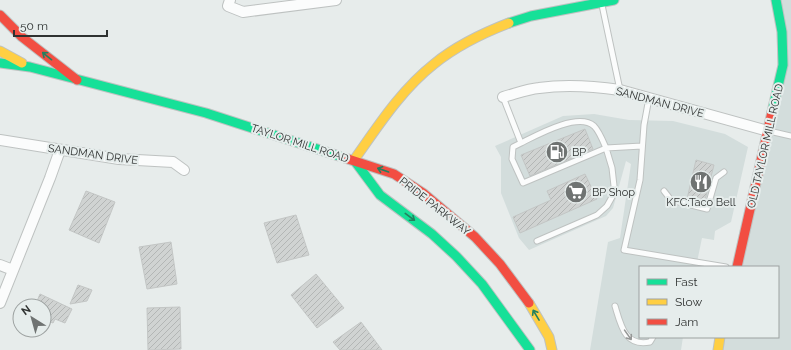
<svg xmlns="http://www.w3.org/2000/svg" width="791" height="350" viewBox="0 0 791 350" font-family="Raleway,sans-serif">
  <defs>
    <pattern id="building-hatch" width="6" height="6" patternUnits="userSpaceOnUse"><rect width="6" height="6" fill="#d0d3d2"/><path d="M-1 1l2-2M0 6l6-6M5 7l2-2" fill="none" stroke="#b3b6b5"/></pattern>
  </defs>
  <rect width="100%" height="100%" fill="#e7eceb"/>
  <path fill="#d3dddc" d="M 776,0 L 791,0 L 791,350 L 718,350 L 720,337 L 778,337 L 778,267 L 737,267 L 778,90 Z
    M 594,114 L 629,120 L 673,121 L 725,134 L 748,147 L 731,222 L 715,231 L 714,240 L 702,238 L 696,267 L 640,267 L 640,337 L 683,337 L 681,350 L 590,350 L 608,242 L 620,238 L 631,164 L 626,161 L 613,208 L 606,216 L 529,250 L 519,238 L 501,193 L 501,157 L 495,146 L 563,116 Z"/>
  <path fill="url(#building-hatch)" stroke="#c3c6c5" d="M 585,129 L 593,149 L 530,176 L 521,155 Z
    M 696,160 L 714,165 L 704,204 L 687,199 Z
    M 585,174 L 597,199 L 520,233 L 513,217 L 551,200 L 547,191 Z
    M 86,191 L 115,202 L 99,243 L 69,230 Z
    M 296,215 L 309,255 L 277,263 L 264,223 Z
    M 171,242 L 177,284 L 147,289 L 139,247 Z
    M 316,274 L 344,308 L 317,328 L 291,295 Z
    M 78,285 L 92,290 L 87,301 L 70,304 Z
    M 40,294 L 72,309 L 65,323 L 55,319 L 53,323 L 44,319 L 44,306 L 35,306 Z
    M 180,307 L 181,349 L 148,350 L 147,308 Z
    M 361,322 L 382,350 L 340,350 L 333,342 Z"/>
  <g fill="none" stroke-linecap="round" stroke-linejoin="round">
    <g stroke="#bec2c1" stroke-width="7">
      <path id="lane" d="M 602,5 L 620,90
        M 503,97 L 521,143 C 537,135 578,112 594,126 C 599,131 603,141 606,148 L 642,146
        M 649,98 L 644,125 L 640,180 L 624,250 L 726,267
        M 769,131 L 791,136
        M 521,143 L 513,147 L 512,159 L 523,183 L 606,148 L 612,168 L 614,186 L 612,197 L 607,206 L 597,215 L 537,241
        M 664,191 L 671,200 L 707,209 L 716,178 L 724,172
        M 615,306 C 621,326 625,347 650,342 L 653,337"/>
    </g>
    <g stroke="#bec2c1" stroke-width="12">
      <path id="street" d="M 230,0 L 228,6 L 243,12 L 336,0
        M 503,97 C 515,94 527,89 539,88 C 566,84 593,86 620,90 L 768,131
        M 0,140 L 119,159 L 173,162 L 184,170
        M 0,265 L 13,270
        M 0,303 L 50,178 L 60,150"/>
    </g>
    <g stroke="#bec2c1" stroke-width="11">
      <path id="fast" d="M 509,23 L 531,16 L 614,0
        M 0,63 L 30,67 L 206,113 L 345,158
        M 772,112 L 783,65 L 782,32 L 776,0
        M 354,160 L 380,195 L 432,234 L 456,256 L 482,284 L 530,350"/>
    </g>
    <g stroke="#bec2c1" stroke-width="11">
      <path id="slow" d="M 0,51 L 22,63
        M 354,160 C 378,126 401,90 434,64 C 456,46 483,33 509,23
        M 529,303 L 549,337 L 552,350
        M 718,350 L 720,337"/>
    </g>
    <g stroke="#bec2c1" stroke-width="11">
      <path id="jam" d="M 0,15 L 22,37 L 77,80
        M 345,158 L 394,174 L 423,193 L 475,237 L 500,264 L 529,303
        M 737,267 L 772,112"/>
    </g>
    <use href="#lane" stroke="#fbfcfc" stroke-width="5"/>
    <use href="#street" stroke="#fbfcfc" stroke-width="10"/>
    <use href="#fast" stroke="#16e098" stroke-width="9"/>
    <use href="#slow" stroke="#ffcf43" stroke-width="9"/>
    <use href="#jam" stroke="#f24e42" stroke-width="9"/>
  </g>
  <defs><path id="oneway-shaft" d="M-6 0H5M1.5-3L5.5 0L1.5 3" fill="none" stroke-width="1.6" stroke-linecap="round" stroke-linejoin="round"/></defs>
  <g stroke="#24805f">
    <use href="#oneway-shaft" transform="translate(47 56) rotate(-141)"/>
    <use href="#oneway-shaft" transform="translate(383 170) rotate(-161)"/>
    <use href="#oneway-shaft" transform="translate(410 217) rotate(37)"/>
    <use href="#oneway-shaft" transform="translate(536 315) rotate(-121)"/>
  </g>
  <use stroke="#959796" href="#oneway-shaft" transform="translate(628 335) rotate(55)"/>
  <defs>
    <g id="fuel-disc" transform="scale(1.15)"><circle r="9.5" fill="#6f7372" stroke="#e6edec"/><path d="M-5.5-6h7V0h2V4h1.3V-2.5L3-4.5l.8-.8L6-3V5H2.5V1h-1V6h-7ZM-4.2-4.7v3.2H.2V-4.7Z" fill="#fff"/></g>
    <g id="restaurant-disc" transform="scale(1.15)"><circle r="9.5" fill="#6f7372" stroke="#e6edec"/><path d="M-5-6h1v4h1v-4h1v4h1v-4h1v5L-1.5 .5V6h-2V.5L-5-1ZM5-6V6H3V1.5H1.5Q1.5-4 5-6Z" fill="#fff"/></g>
    <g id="supermarket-disc" transform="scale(1.15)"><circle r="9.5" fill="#6f7372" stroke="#e6edec"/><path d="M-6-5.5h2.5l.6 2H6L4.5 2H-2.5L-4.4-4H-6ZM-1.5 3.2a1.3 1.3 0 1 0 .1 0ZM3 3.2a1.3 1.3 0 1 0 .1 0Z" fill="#fff"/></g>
  </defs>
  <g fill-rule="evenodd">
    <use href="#fuel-disc" x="557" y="152"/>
    <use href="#restaurant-disc" x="701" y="182"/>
    <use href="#supermarket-disc" x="576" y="192"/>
  </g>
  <g text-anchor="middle" stroke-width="4" stroke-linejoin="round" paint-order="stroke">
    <g font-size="11" fill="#2f3231" stroke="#e6edec">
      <text transform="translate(660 102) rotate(15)" y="4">SANDMAN DRIVE</text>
      <text transform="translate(300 143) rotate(18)" y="4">TAYLOR MILL ROAD</text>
      <text transform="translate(765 146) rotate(-77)" y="4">OLD TAYLOR MILL ROAD</text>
      <text transform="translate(93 154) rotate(8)" y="4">SANDMAN DRIVE</text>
      <text transform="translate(435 206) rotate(38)" y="4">PRIDE PARKWAY</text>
    </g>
    <g font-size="11" fill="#2f3231" stroke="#e6edec" text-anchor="start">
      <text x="572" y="156">BP</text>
      <text x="592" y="196">BP Shop</text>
      <text x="701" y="206" text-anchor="middle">KFC;Taco Bell</text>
    </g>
  </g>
  <rect x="639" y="266" width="140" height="72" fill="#e6edec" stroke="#9da2a1"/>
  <rect x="647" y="279" width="20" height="6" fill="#16e098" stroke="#9da2a1"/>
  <text x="675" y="286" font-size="12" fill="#2f3231">Fast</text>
  <rect x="647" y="299" width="20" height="6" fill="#ffcf43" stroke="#9da2a1"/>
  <text x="675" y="306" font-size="12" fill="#2f3231">Slow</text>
  <rect x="647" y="319" width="20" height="6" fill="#f24e42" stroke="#9da2a1"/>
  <text x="675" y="326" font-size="12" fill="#2f3231">Jam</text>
  <g transform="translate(32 318) rotate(323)"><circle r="19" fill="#e6edec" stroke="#9da2a1"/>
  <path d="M0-3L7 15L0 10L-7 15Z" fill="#6f7372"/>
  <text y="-6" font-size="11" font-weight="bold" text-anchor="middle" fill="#2f3231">N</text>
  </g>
  <path d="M14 30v6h93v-6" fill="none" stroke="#2f3231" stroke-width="2"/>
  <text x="20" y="30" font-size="12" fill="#2f3231" stroke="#e6edec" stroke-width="3" paint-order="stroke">50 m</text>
</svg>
